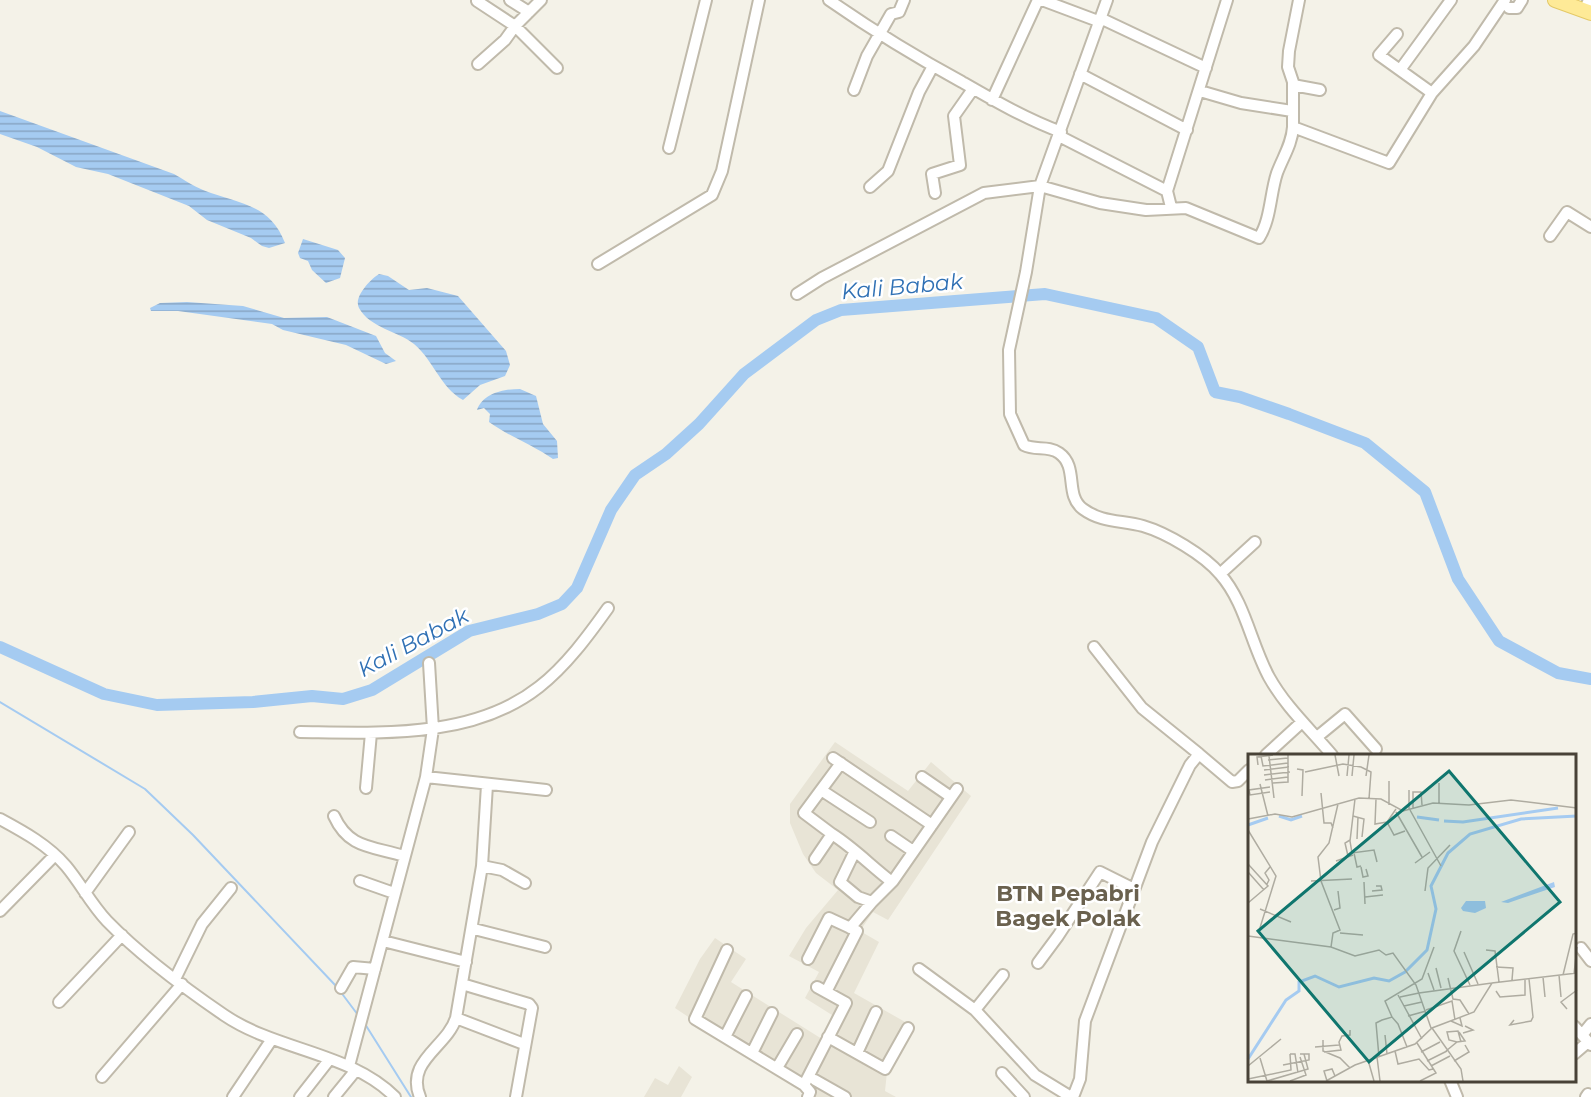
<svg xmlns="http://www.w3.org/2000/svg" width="1591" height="1097" viewBox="0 0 1591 1097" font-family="Montserrat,sans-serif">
  <defs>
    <pattern id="water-rules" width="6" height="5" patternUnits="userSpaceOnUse" patternTransform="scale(1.5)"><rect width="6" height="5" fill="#a5cbf1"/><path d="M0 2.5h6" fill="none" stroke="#88a6c4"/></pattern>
  </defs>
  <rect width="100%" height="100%" fill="#f4f2e8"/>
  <path fill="#e8e4d6" d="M 835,742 L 908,791 L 931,762 L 971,796 L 888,920 L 873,912 L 860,931 L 879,942 L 854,993 L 914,1027 L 887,1072 L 885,1091 L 896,1097 L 804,1097 L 806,1091 L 757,1063 L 675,1008 L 700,959 L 715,938 L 746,959 L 731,982 L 822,1039 L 832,1015 L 805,998 L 819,972 L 789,956 L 806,928 L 838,890 L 816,873 L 803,854 L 790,823 L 790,804 Z
    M 679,1066 L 692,1077 L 681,1097 L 644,1097 L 655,1078 L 668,1085 Z"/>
  <path fill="url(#water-rules)" d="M 0,111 L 174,174 C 183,179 193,186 203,190 C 238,204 270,203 285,243 L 269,248 L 262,246 L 251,238 L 207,220 L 189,206 L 108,174 L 76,167 L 37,147 L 0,134 Z
    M 303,239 L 338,250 L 345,258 L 340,278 L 326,283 L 312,270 L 308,261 L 300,258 L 298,253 Z
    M 379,274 L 388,276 L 409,290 L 427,288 L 458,296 L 506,351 L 510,365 L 505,376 L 480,385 L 463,400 C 440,387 434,361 414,344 C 398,331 370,328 359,308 C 353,297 371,279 379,274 Z
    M 187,302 L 243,306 L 284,318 L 327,317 L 376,336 L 385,353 L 396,361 L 386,364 L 346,345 L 283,330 L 272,324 L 178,311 L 151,311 L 150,308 L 160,303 Z
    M 520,389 L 536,396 L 543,424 L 557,441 L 558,458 L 553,459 C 533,445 510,437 489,422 L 490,414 L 484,408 L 477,410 C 483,393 504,389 520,389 Z"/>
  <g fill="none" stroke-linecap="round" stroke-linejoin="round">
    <path stroke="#a5cbf1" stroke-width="2" d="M 0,702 L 145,789 L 193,835 L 336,986
      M 340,991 L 358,1015
      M 365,1024 L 411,1097"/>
    <path stroke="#a5cbf1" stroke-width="12" d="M 0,647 L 104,694 L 157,705 L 253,702 L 312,696 L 343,699 L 372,690 L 469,631 L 538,614 L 562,604 L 577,588 L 611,510 L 635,475 L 666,454 L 699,424 L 744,374 L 816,320 L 841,310 L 1045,294 L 1156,318 L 1198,347 L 1215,392 L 1240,397 L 1289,414 L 1365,443 L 1425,492 L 1458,579 L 1499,641 L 1558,673 L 1591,679"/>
    <g stroke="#c0baab" stroke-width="14">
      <path id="minor" d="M 510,0 L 529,12
        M 541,0 L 515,26 L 557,68
        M 829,0 C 872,30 916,57 962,82 C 995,101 1026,119 1061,132
        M 1042,0 L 1098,21
        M 1107,0 L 1040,186 L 1026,272 L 1009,350 L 1010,414 L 1024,445 C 1035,451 1048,445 1059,453 C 1079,467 1064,495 1083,509 C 1102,523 1122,520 1143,526 C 1167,533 1204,555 1220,574 C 1245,602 1251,644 1269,677 C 1285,706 1310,729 1332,755
        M 1299,0 L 1289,51 L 1288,67 L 1293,82 L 1293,127 L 1389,163 L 1432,93 L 1474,46 L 1505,0
        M 477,1 L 515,26 L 505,40 L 478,64
        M 1509,8 L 1517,8 L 1522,0
        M 1584,11 L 1589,0
        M 1100,18 L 1206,68
        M 1397,34 L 1379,55 L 1432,93
        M 1400,70 L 1451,0
        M 1080,74 L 1187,130
        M 1293,85 L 1320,90
        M 854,90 L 867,56 L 891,14 L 899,12 L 904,0
        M 1200,91 L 1241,103 L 1292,111
        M 992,100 L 1038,0
        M 1059,136 L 1167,191
        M 669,148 L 706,0
        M 870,187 L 888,171 L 919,92 L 933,66
        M 935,193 L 932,174 L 960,165 L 954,116 L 973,89
        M 1171,207 L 1167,191 L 1227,0
        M 1550,236 L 1567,212 L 1591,227
        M 598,264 L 712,195 L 722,171 L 759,0
        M 797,294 L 822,278 L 984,193 L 1040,186 L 1100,203 L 1146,210 L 1186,208 L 1259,238 C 1271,219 1270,194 1277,173 C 1283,157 1292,144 1293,127
        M 1220,574 L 1255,542
        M 1094,647 L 1142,708 L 1199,754
        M 300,732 C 379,733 473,739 539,687 C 566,666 588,636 608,608
        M 1317,737 L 1345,714 L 1376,749
        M 1266,755 L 1302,722
        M 833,758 L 932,825
        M 426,777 L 546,790
        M 922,777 L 951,797
        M 366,788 L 371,733
        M 821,790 L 841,763
        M 334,816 C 349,849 372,846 404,856
        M 0,819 C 24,832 48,845 66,866 C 81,884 91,904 107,921 C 142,957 183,987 224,1015 C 277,1051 350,1052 395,1097
        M 832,834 L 804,813 L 821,790 L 870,822
        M 891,836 L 913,851
        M 815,859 L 832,834 C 854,848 871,866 892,882
        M 482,866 L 502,870 L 525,883
        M 360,881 L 394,893
        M 85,893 L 129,832
        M 872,902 L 893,881 L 957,789
        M 0,911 L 55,855
        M 850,928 L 872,902 L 858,897 L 840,882 L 855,851
        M 474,929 L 545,947
        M 383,941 L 466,962
        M 1581,948 L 1591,961
        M 727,950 L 695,1019 L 804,1085 L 810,1092 L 808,1097
        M 808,959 L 829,918 L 857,931 L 826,992
        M 1038,963 L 1058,936 L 1100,872 L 1134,889
        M 919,969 L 975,1010 L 1035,1075 L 1071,1097
        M 175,979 L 202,924 L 231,888
        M 462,984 L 529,1004 L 532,1008 L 516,1097
        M 341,988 L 353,967 L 375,969
        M 59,1002 L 122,935
        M 975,1010 L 1003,975
        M 456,1018 L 524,1044
        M 1574,1026 L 1591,1045
        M 1582,1035 L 1591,1024
        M 725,1037 L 746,996
        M 828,1037 L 885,1069 L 908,1028
        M 752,1053 L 772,1013
        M 857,1053 L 876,1012
        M 1574,1054 L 1588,1042
        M 349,1066 L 426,777 L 433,729 L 429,663
        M 777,1068 L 797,1034
        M 1002,1073 L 1024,1097
        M 102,1077 L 182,984
        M 815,1080 L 845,1097
        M 1450,1080 L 1457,1097
        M 804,1085 L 846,1003 L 817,987
        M 233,1097 L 272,1039
        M 300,1097 L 329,1060
        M 334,1097 L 356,1070
        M 420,1097 C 405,1061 447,1047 456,1018 L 482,866 L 487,785
        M 1073,1097 L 1080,1079 L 1085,1021 L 1152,842 L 1190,765 L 1199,754 L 1232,782 L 1238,781 L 1249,770
        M 1586,1097 L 1588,1094"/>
    </g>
    <g stroke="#e4c966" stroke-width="16">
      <path id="major" d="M 1555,0 L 1591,13"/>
    </g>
    <use href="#minor" stroke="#fff" stroke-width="10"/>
    <use href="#major" stroke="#feea97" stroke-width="14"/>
  </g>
  <g text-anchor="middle" stroke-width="5" stroke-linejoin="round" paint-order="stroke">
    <g font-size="22" font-style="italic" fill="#2f70b4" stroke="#fff">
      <text transform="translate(902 286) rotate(-5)" y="8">Kali Babak</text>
      <text transform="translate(413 642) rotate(-28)" y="8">Kali Babak</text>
    </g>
    <g font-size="22" font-weight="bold" fill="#6a614e" stroke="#fff">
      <text x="1068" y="901">BTN Pepabri<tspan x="1068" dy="25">Bagek Polak</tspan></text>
    </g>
  </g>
  <g transform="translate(1248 754)">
    <rect width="328" height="328" fill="#f4f2e8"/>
    <path d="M 306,128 L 307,133 L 260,149 L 253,148 ZM 218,147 L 237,147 L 238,154 L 227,159 L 215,157 L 213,154 Z" fill="#a5cbf1"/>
    <path fill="none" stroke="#a5cbf1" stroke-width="3" d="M 31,62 L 43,66 L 54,62M 169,63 L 191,66M 196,67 L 215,68 L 310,54M 0,71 L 20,64M 0,305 L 38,246 L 51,237 L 51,228 L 67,222 L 91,233 L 126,224 L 141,227 L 157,218 L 179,196 L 188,155 L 183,132 L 200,99 L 222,80 L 273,65 L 329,62"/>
    <path fill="none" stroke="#afaca1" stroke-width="1.5" d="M 87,1 L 91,22M 13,2 L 15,12 L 40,9M 21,2 L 26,44M 20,6 L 40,4M 10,11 L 9,3 L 25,1M 49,15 L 55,16 L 54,42M 16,16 L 41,13M 57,18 L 95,10 L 113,13 L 123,18 L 121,45M 16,21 L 42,18M 99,22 L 101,1M 104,22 L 106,1M 118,22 L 121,1M 17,26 L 40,23M 141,27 L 141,51M 25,29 L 40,28 L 40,1M 12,30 L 20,62M 161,36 L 161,56M 22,38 L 2,41 L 1,36 L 22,33M 73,39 L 76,69 L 83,69 L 85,74M 107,45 L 102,87 L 104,99 L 126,96 L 129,108M 128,45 L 127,70 L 139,68M 191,49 L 191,29M 165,54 L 165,38 L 173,38 L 174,51M 148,55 L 139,68 L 146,81 L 157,77M 162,56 L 193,112M 148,58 L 174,103M 105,62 L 116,65 L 114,83M 0,65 L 27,60 L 44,63 L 111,44 L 133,45 L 155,57 L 185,49 L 221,51 L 263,46 L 329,54M 0,76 L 28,122 L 11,177M 109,85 L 110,63M 106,99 L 109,113 L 113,112M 100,102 L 97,89 L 102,86M 88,107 L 105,101M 167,109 L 182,98M 0,110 L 20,132 L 0,149M 113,113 L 115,123 L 120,122 L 118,115M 0,118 L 16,136M 63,127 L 104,125M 116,128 L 117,150M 19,130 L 21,126 L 17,119 L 22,113M 124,137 L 134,136 L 133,132 L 128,132M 177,137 L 180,114 L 202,91M 117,143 L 135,141M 12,155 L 43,168M 86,156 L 92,154 L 90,137M 213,177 L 206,197 L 222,231M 92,179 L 115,181M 0,182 L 83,193 L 107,202 L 131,196 L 138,201 L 145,199 L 168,231 L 183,274M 83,193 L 85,179 L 92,176 L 73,127 L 70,103 L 81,89 L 90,50M 238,196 L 247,197 L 251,228M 216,198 L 230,230M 248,213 L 265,214 L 264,226M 188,214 L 193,234M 180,219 L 186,236M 326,220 L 329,193M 311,221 L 313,243M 315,221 L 325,180 L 329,179M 295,223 L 297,243M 200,224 L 205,245 L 212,246 L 221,260M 248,237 L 252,243 L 277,241 L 277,225M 171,239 L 244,229M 150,241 L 174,285M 152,243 L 171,239M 156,252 L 174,248M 319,255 L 313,248 L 329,236M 178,256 L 204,247 L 207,266M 160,262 L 178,257M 144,263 L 137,247 L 174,225 L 186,193M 266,266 L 262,271 L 283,267 L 285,263 L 281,225M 203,267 L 214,272 L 212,264M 184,274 L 213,315 L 215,327M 215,279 L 225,276 L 217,272M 137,281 L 139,300M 75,286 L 75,297 L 92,304 L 102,314M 209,288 L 201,286 L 199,278 L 210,277 L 213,288M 169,289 L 188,319 L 172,327M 67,293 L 91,291M 147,297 L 150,310 L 171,305 L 181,316 L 185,315M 198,297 L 209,288 L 217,287 L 211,278M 76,298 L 93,296 L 91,288 L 94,282 L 102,281 L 102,276M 173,298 L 192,288M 42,300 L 47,300 L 50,319M 129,303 L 132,327M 131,303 L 128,269 L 134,266 L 144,263 L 150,270 L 159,293M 12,304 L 19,327 L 60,315 L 56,300M 120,306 L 126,327M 179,307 L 199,297M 206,307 L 221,298 L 217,291M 35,311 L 61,306 L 61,300 L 52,300M 0,312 L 33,285M 183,312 L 202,302M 0,325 L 43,316 L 42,300M 42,327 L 58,321 L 52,303M 78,327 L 107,311 L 167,290 L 184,274 L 226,258 L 244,229 L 329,219M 79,327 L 76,317 L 84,315 L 87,322"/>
    <path fill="#0f766e" fill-opacity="0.15" stroke="#0f766e" stroke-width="3" d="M 201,17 L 312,148 L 121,308 L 10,177 Z"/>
    <rect width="328" height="328" fill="none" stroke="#484237" stroke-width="3"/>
  </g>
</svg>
